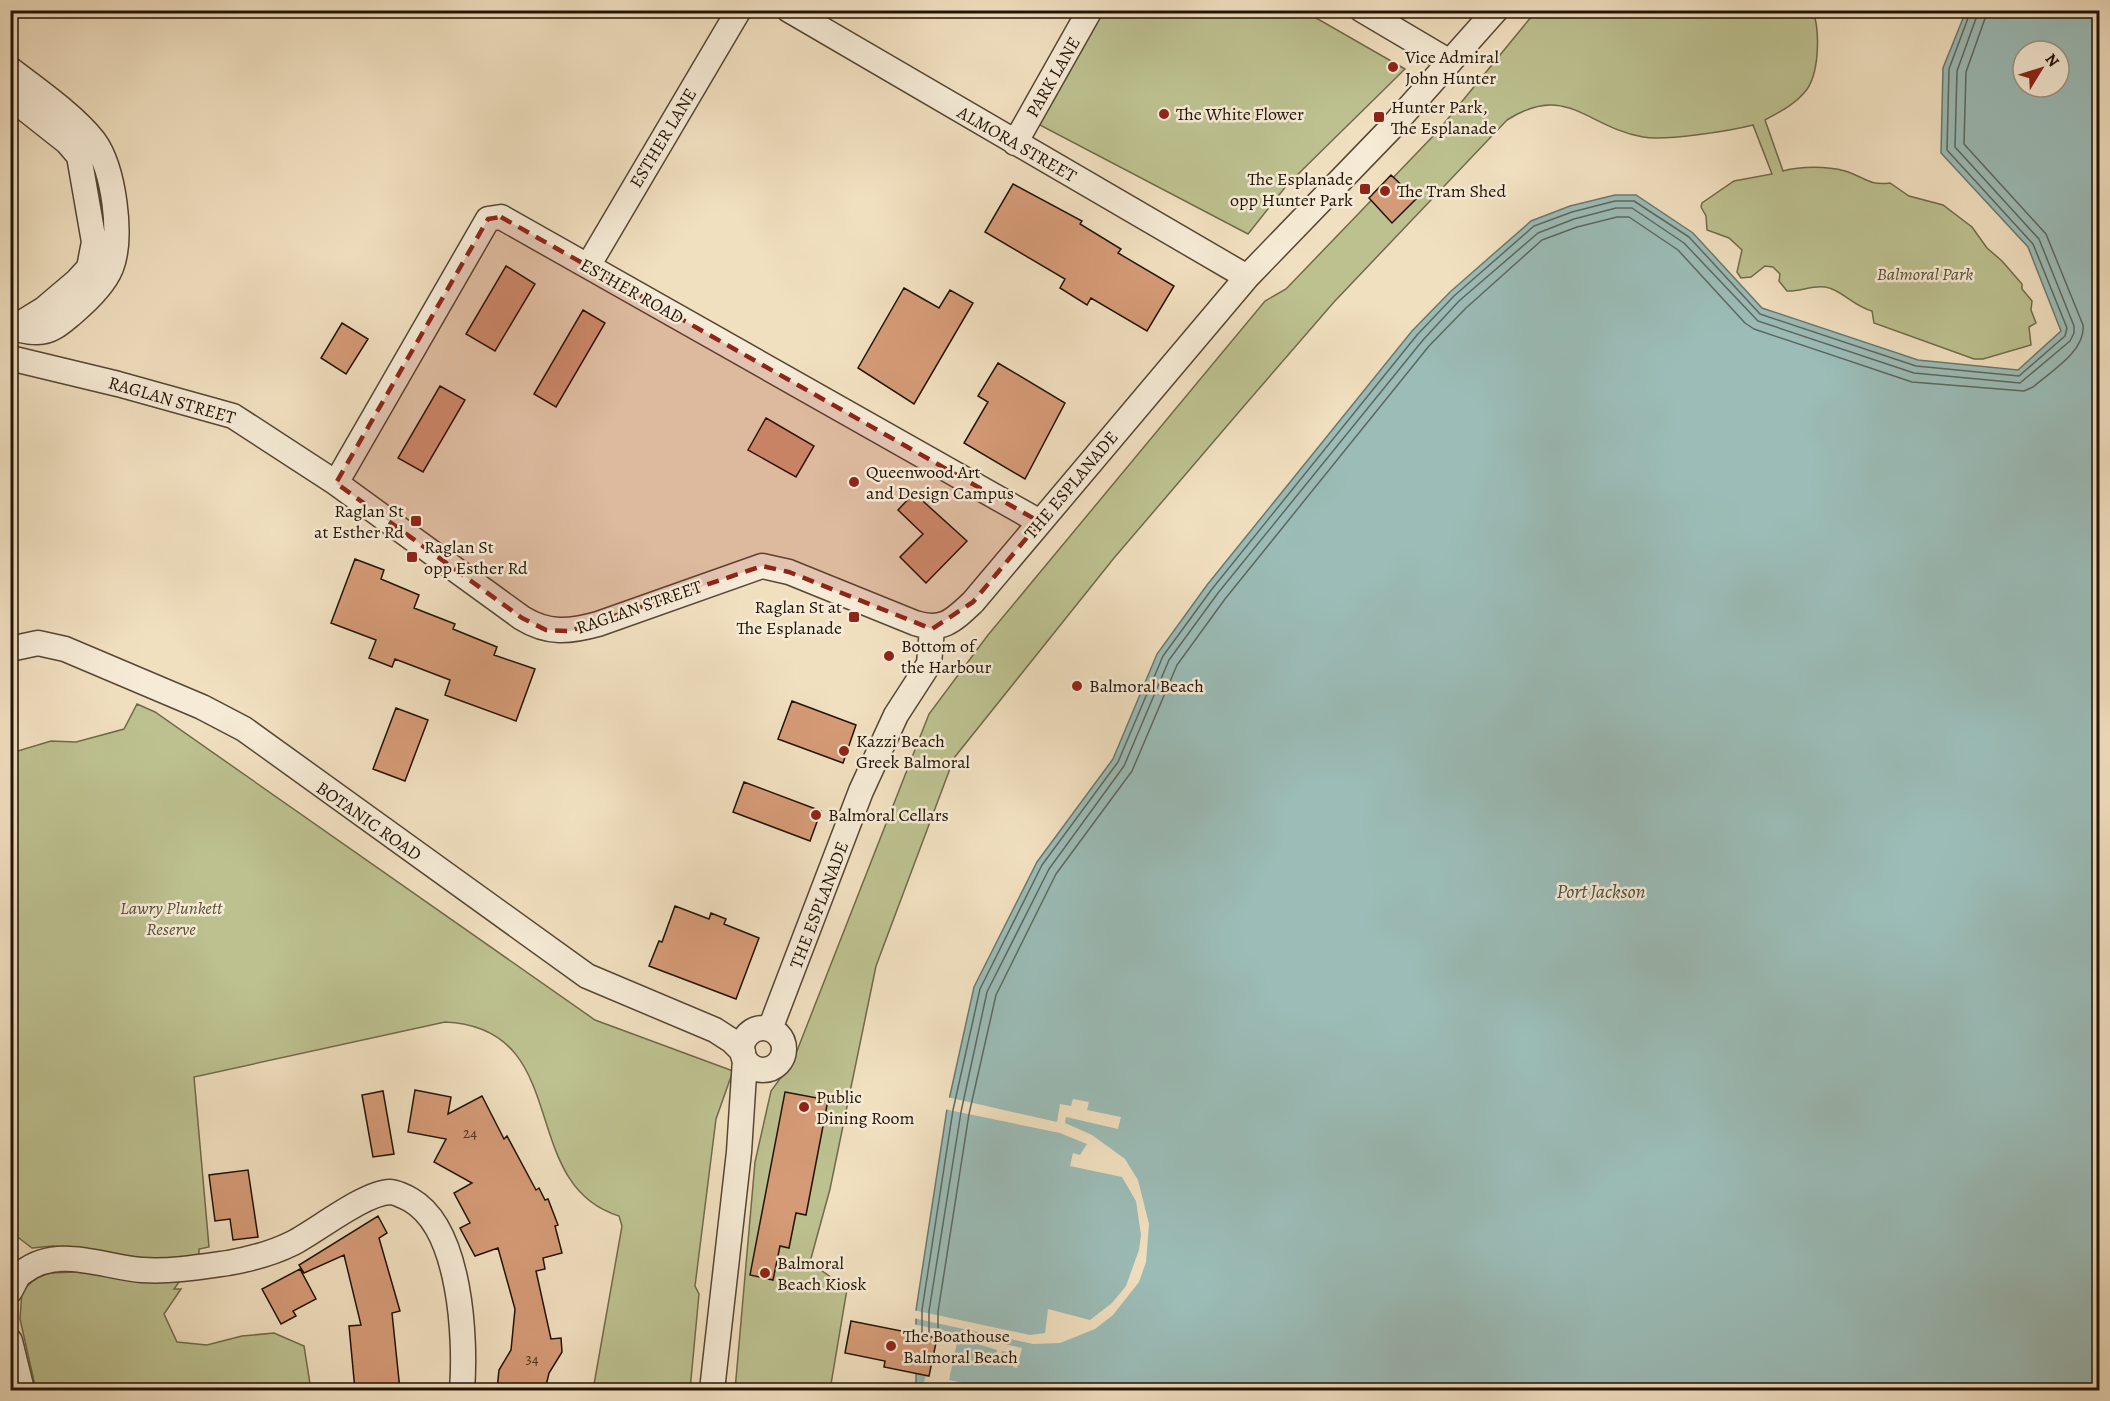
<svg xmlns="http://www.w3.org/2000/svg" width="2110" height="1401" viewBox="0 0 2110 1401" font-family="Alegreya,serif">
  <rect width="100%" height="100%" fill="#f1e0c0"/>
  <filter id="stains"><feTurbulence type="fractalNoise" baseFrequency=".00333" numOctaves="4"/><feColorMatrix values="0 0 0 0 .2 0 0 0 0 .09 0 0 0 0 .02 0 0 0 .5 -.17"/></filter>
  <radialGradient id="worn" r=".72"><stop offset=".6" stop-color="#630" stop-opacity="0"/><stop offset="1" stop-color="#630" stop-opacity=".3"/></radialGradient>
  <path fill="#bdc190" stroke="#706a4a" stroke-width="1.5" d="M 1103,11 L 1304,11 L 1405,69 L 1287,185 L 1248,234 L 1036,123 Z
    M 1536,11 L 1813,11 C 1820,31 1820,76 1804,93 C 1793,106 1779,112 1765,120 L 1783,171 C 1801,166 1827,166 1845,171 C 1863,176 1868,186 1890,183 L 1909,196 L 1943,205 L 1972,227 L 1987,248 L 2002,261 L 2022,284 L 2022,289 L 2032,301 L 2031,310 L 2036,323 L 2029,327 L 2031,345 L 1983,359 L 1974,359 L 1874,323 L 1872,311 C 1853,306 1841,289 1825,287 C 1812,285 1799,292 1787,291 L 1779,281 L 1780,274 L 1773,267 L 1765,266 L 1751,277 L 1741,278 L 1737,272 L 1742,250 L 1729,238 L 1707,230 L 1706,216 L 1701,207 L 1702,203 L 1734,181 L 1772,174 L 1753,125 C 1730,131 1665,141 1643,137 C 1586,127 1567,82 1507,120 L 1334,302 L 1244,406 L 1114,558 L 954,758 L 876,966 L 830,1189 L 810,1262 L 847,1289 L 830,1390 L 735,1390 L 755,1162 L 771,1091 L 793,1061 L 929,714 L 988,635 L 1265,301 L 1286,289 L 1437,132 Z
    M 137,704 L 155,712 L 595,1020 L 733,1071 L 716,1119 L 695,1286 L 699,1294 L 690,1390 L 593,1390 L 622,1226 L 619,1216 C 515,1184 575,1028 445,1022 L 194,1077 L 209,1247 L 199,1249 L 199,1254 L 174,1289 L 181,1289 L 164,1314 L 177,1342 L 207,1345 L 242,1336 L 274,1333 L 304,1346 L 311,1390 L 36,1390 L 20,1319 L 22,1291 C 44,1269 48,1274 76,1272 L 70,1248 L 53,1246 L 32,1248 L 11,1232 L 11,753 L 51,741 L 76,742 L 124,729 Z"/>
  <path fill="#9bbcb7" stroke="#6b7870" stroke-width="1.5" fill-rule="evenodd" d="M 1966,11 L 2099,11 L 2099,1390 L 916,1390 L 916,1310 L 947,1109 L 974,987 L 1037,862 L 1113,759 L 1157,654 L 1207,585 L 1412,331 L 1450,292 L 1531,221 L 1570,206 L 1615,195 L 1636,195 L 1693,233 L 1762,308 L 1918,360 L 2018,370 L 2061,331 L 2028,247 L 1941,153 L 1943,68 ZM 2023,51 L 2059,51 L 2059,87 L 2023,87 Z"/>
  <path fill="#f1e0c0" d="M 947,1097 L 1057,1122 L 1060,1104 L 1071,1106 L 1073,1099 L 1089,1102 L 1087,1110 L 1121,1117 L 1118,1129 L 1066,1117 L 1065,1123 L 1092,1135 L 1125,1159 L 1138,1180 L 1149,1224 L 1146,1262 L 1139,1282 L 1113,1315 L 1095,1329 L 1060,1343 L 1033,1344 L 913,1318 L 913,1310 L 1030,1335 L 1045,1333 L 1048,1309 L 1090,1320 L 1112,1303 L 1126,1286 L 1139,1250 L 1141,1235 L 1136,1201 L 1122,1177 L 1070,1166 L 1073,1153 L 1080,1155 L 1087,1144 L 1060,1133 L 944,1109 Z
    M 913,1324 L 1022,1348 L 1017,1368 L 1013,1367 L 1016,1353 L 1002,1351 L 999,1364 L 995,1364 L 997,1350 L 958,1338 L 949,1380 L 997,1390 L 966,1390 L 966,1388 L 949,1384 L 948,1387 L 924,1382 L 926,1375 L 929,1376 L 937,1339 L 913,1333 Z"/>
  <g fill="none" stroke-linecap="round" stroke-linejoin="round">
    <path stroke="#5e675e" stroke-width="1.5" d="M 922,1333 L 922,1310 L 953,1110 L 980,989 L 1042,865 L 1118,762 L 1163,656 L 1212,589 L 1417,335 L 1454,296 L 1534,226 L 1572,212 L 1615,201 L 1634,201 L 1689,237 L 1760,314 L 1916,366 L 2019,376 L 2065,336 L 2067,328 L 2033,244 L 1947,150 L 1949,69 L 1971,10
      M 929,1335 L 929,1311 L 961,1112 L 987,992 L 1049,869 L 1124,766 L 1169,660 L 1218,593 L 1423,340 L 1459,301 L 1538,233 L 1574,219 L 1616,208 L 1632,208 L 1684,243 L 1758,321 L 1914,373 L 2020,383 L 2070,341 L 2074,333 L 2074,326 L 2039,239 L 1955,147 L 1957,71 L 1979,10
      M 938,1337 L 938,1312 L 969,1114 L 996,995 L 1056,874 L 1132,771 L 1177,665 L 1225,599 L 1429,346 L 1466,308 L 1542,240 L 1577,227 L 1617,217 L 1629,217 L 1678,250 L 1745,323 L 1754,329 L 1912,382 L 2024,391 L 2033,387 C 2050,372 2086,351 2083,325 L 2046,234 L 1964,144 L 1966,72 L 1988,10"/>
  </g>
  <path fill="#d59b77" stroke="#221205" stroke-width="1.5" d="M 1391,175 L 1416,199 L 1392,223 L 1369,198 Z
    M 1013,184 L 1082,221 L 1080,224 L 1121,249 L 1118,253 L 1174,286 L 1147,331 L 1091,298 L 1087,305 L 1060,288 L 1065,279 L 985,232 Z
    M 506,266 L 535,284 L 495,351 L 466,334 Z
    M 904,288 L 939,308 L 950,290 L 973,303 L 914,404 L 858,368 Z
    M 583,310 L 605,323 L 556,407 L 534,394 Z
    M 342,323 L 368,339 L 346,374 L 321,358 Z
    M 998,363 L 1065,403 L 1025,479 L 964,443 L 988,402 L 978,396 Z
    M 440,386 L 465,400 L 423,472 L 398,458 Z
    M 766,418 L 814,446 L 796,477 L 748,450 Z
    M 914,493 L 967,541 L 926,583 L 900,557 L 923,534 L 898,510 Z
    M 355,559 L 384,570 L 381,579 L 419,595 L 414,608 L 455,624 L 453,629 L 497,647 L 494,655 L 535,669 L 516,721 L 445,695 L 450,680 L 395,659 L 392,667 L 369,658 L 376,640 L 331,623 Z
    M 792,701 L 856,725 L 843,763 L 778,739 Z
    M 396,708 L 428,720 L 405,781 L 373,769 Z
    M 744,782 L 821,811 L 810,841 L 733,812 Z
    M 675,906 L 709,919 L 711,913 L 726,919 L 724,924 L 759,938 L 736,999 L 649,966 L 659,941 L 662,942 Z
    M 415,1090 L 451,1097 L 448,1114 L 482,1096 L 504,1139 L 507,1136 L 536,1190 L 539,1188 L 545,1200 L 548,1199 L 558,1225 L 555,1226 L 562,1253 L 543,1258 L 545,1269 L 536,1271 L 551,1339 L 561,1338 L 562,1352 L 549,1373 L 545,1390 L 497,1390 L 499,1370 L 511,1350 L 515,1309 L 498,1248 L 475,1256 L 460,1228 L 470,1223 L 454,1193 L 472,1183 L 434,1162 L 446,1139 L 408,1132 Z
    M 383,1091 L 394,1154 L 373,1157 L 362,1095 Z
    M 785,1092 L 828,1100 L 806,1215 L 796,1213 L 789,1248 L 780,1246 L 773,1280 L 750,1275 Z
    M 248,1170 L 258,1237 L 233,1240 L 230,1219 L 215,1221 L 209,1175 Z
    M 378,1216 L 387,1233 L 379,1238 L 400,1311 L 392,1313 L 400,1390 L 355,1390 L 349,1326 L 361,1325 L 344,1255 L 304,1273 L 299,1265 Z
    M 300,1269 L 316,1299 L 293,1311 L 296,1316 L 281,1324 L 262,1289 Z
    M 851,1321 L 937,1338 L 929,1376 L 884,1367 L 885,1361 L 845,1353 Z"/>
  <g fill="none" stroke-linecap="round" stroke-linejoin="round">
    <g stroke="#564634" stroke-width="27">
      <path id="minor" d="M 789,10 L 1247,277
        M 1362,10 L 1450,62
        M 10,69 C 35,88 75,116 94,141 C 114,168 123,237 111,268 C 104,285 86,302 73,313 C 62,322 52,332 38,332 C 29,333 19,329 10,328
        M 10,97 L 67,142 L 79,156 L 94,242 L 89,268 L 77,281 L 44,309 L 13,328
        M 1015,143 L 1090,10
        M 588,266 L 739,10
        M 10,358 L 118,384 L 233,416 L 336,483 L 522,618 C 548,634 569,632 598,624 L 762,566 L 789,572 L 915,623 C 942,632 953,621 973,602 L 1247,277 L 1390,129 L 1496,10
        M 336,483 L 488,219 L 501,217 L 1040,522
        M 10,649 L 38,643 L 65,649 L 202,707 L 244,729 L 587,976 L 715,1030 L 732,1041 L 743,1052
        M742 1049a21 21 0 1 1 42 0a21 21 0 1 1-42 0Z
        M 770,1029 L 861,791 L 896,715 L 929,664 L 932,629
        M 10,1291 C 14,1285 17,1275 23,1272 C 58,1245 103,1267 142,1270 C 170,1272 200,1267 228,1263 C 251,1259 273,1253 293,1243 C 318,1230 364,1193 390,1192 C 395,1192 406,1197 411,1200 C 461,1229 466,1339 462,1390
        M 10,1341 L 22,1390
        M 712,1390 L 739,1152 L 745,1059"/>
    </g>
    <use href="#minor" stroke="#f6ebd6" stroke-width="24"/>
  </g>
  <path fill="#8f2418" fill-opacity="0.2" stroke="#8f2418" stroke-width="4.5" stroke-dasharray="12 8" stroke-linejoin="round" d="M 501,217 L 1040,522 L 973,602 L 932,629 L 789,572 L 762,566 L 570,631 L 546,630 L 522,618 L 336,483 L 488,219 Z"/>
  <g fill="#8f2418" stroke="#f6ebd6" stroke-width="2">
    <circle cx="1393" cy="67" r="6"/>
    <circle cx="1164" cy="114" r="6"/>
    <rect x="1373" y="111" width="12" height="12" rx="3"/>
    <rect x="1359" y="183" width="12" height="12" rx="3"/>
    <circle cx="1385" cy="191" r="6"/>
    <circle cx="854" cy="482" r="6"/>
    <rect x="410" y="515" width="12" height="12" rx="3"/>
    <rect x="406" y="551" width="12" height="12" rx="3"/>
    <rect x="848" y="611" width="12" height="12" rx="3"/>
    <circle cx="889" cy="656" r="6"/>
    <circle cx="1077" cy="686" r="6"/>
    <circle cx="844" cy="751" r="6"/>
    <circle cx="816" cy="815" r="6"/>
    <circle cx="804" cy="1107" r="6"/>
    <circle cx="765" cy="1273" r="6"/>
    <circle cx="891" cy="1346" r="6"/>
  </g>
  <g text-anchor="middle" stroke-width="5" stroke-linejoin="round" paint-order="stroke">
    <g font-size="15" fill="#4f3422">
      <text x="470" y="1138">24</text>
      <text x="532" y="1364">34</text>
    </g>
    <g font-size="18" fill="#221205" stroke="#f6ebd6" text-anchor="start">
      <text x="1405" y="63">Vice Admiral<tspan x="1405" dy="21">John Hunter</tspan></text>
      <text x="1391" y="113">Hunter Park,<tspan x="1391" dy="21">The Esplanade</tspan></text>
      <text x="1176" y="120">The White Flower</text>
      <text x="1353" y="185" text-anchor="end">The Esplanade<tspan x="1353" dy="21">opp Hunter Park</tspan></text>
      <text x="1397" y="197">The Tram Shed</text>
      <text x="866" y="478">Queenwood Art<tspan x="866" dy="21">and Design Campus</tspan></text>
      <text x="404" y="517" text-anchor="end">Raglan St<tspan x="404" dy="21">at Esther Rd</tspan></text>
      <text x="424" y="553">Raglan St<tspan x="424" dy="21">opp Esther Rd</tspan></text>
      <text x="842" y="613" text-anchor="end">Raglan St at<tspan x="842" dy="21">The Esplanade</tspan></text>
      <text x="901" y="652">Bottom of<tspan x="901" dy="21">the Harbour</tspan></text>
      <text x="1089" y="692">Balmoral Beach</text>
      <text x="856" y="747">Kazzi Beach<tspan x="856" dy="21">Greek Balmoral</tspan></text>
      <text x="828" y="821">Balmoral Cellars</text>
      <text x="816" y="1103">Public<tspan x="816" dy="21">Dining Room</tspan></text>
      <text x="777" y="1269">Balmoral<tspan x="777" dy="21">Beach Kiosk</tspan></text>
      <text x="903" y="1342">The Boathouse<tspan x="903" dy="21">Balmoral Beach</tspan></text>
    </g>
    <g font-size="18" fill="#221205" stroke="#f6ebd6">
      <text transform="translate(1053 77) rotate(-60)" y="6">PARK LANE</text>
      <text transform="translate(663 138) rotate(-59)" y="6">ESTHER LANE</text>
      <text transform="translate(1017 144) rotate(30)" y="6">ALMORA STREET</text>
      <text transform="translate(632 291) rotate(29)" y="6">ESTHER ROAD</text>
      <text transform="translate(172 400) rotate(16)" y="6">RAGLAN STREET</text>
      <text transform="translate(1071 485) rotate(-50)" y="6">THE ESPLANADE</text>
      <text transform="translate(639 607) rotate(-19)" y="6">RAGLAN STREET</text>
      <text transform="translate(369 821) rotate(35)" y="6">BOTANIC ROAD</text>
      <text transform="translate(819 905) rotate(-69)" y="6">THE ESPLANADE</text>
    </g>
    <g font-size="18" font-style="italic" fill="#584f36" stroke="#f6ebd6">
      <text x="1925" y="280">Balmoral Park</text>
      <text x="171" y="914">Lawry Plunkett<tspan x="171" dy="21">Reserve</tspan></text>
    </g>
    <g font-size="20" font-style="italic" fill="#4c4e43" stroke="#f6ebd6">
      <text x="1601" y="898">Port Jackson</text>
    </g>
  </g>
  <rect width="2110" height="1401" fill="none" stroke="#f1e0c0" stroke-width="36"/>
  <rect x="12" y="12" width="2086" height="1377" fill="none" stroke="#221205" stroke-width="3"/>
  <rect x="18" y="18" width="2074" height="1365" fill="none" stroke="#221205" stroke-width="1.5"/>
  <g transform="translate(2041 69) rotate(52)"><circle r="28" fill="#f6ebd6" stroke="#a19482" stroke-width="1.5"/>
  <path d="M0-4.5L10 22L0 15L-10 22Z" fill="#8f2418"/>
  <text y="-9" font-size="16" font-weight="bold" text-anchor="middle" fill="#221205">N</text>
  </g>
  <rect width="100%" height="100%" filter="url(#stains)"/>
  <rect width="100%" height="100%" fill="url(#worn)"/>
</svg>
